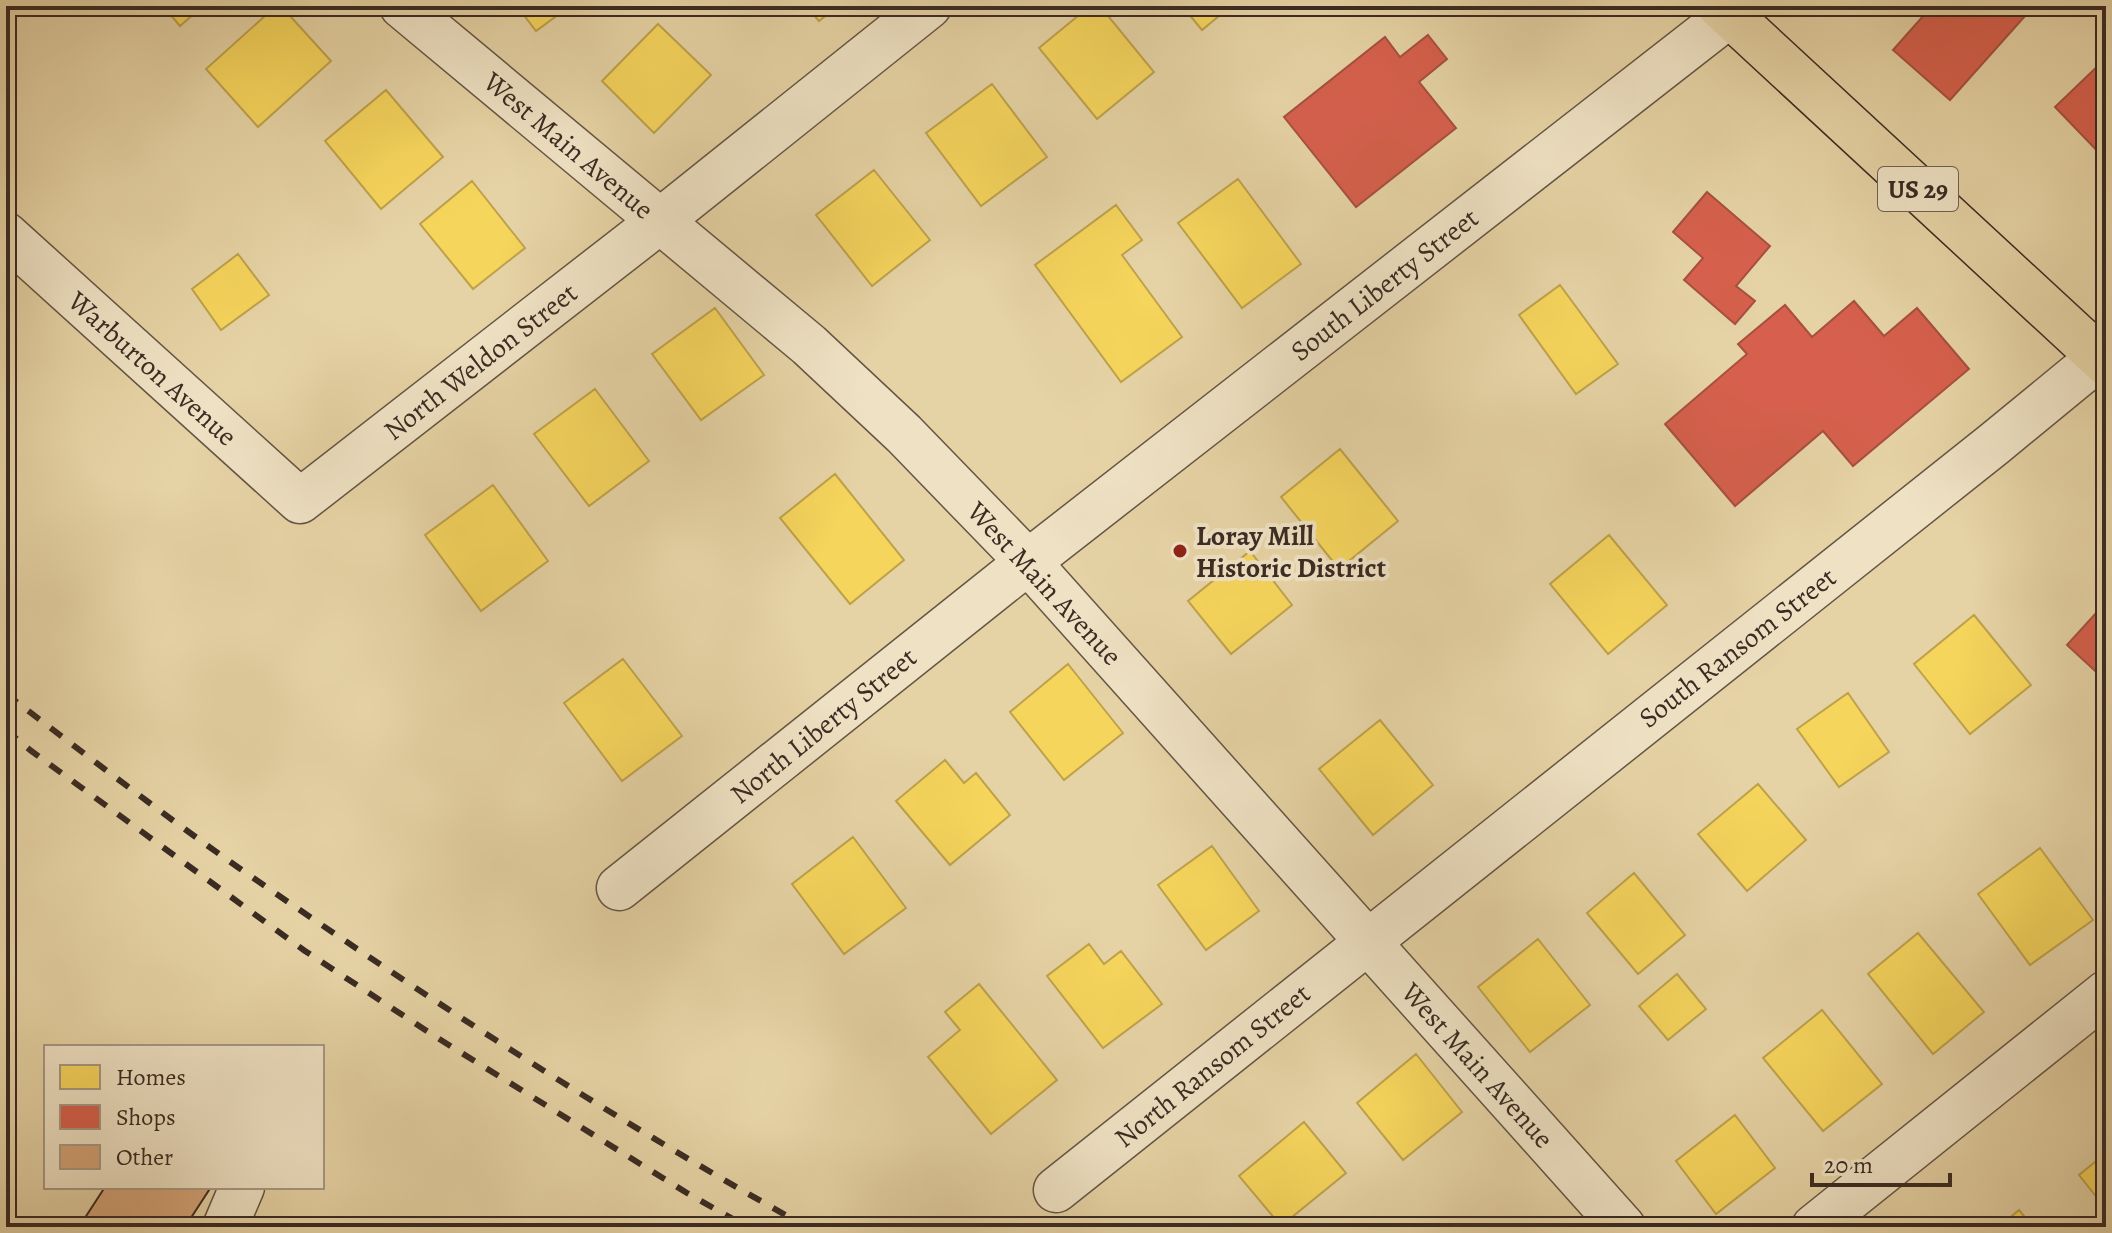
<svg xmlns="http://www.w3.org/2000/svg" width="2112" height="1233" viewBox="0 0 2112 1233" font-family="Alegreya,serif">
  <rect width="100%" height="100%" fill="#e6d3a5"/>
  <filter id="stains"><feTurbulence type="fractalNoise" baseFrequency=".0025" numOctaves="4"/><feColorMatrix values="0 0 0 0 .2 0 0 0 0 .09 0 0 0 0 .02 0 0 0 .5 -.17"/></filter>
  <radialGradient id="worn" r=".72"><stop offset=".6" stop-color="#630" stop-opacity="0"/><stop offset="1" stop-color="#630" stop-opacity=".3"/></radialGradient>
  <path fill="#f6d55c" stroke="#bea24b" stroke-width="2" d="M 163,6 L 203,6 L 180,26 Z
    M 276,6 L 281,6 L 331,61 L 258,127 L 206,69 Z
    M 517,6 L 570,6 L 536,31 Z
    M 806,6 L 838,6 L 819,21 Z
    M 1090,6 L 1100,6 L 1154,72 L 1097,119 L 1039,48 Z
    M 1182,6 L 1231,6 L 1202,30 Z
    M 658,24 L 711,75 L 654,133 L 602,81 Z
    M 992,84 L 1047,157 L 981,206 L 926,133 Z
    M 386,90 L 443,157 L 381,209 L 325,141 Z
    M 874,170 L 930,240 L 872,286 L 816,215 Z
    M 1238,179 L 1301,264 L 1242,308 L 1178,223 Z
    M 472,181 L 525,248 L 473,289 L 420,224 Z
    M 1116,205 L 1142,240 L 1122,255 L 1182,337 L 1121,382 L 1035,265 Z
    M 238,254 L 269,295 L 221,330 L 192,289 Z
    M 1560,285 L 1618,364 L 1576,394 L 1519,315 Z
    M 715,308 L 764,375 L 701,420 L 652,354 Z
    M 595,389 L 649,461 L 589,506 L 534,434 Z
    M 1340,449 L 1398,521 L 1339,569 L 1281,497 Z
    M 835,474 L 904,560 L 850,604 L 780,518 Z
    M 493,485 L 548,561 L 481,611 L 425,535 Z
    M 1609,535 L 1667,605 L 1608,654 L 1550,584 Z
    M 1250,551 L 1292,605 L 1231,654 L 1188,601 Z
    M 1974,615 L 2031,685 L 1970,734 L 1914,664 Z
    M 623,659 L 682,736 L 622,781 L 564,703 Z
    M 1068,664 L 1123,733 L 1064,780 L 1010,712 Z
    M 1848,693 L 1889,752 L 1839,787 L 1797,729 Z
    M 1380,720 L 1433,785 L 1373,835 L 1319,769 Z
    M 945,760 L 964,783 L 976,773 L 1010,815 L 950,865 L 896,801 Z
    M 1758,784 L 1806,840 L 1747,891 L 1698,834 Z
    M 853,837 L 906,908 L 844,954 L 792,884 Z
    M 1212,846 L 1259,911 L 1206,950 L 1158,885 Z
    M 2040,848 L 2093,920 L 2030,965 L 1978,894 Z
    M 1634,873 L 1685,935 L 1638,974 L 1587,913 Z
    M 1918,933 L 1984,1012 L 1933,1054 L 1868,974 Z
    M 1538,939 L 1590,1005 L 1530,1052 L 1478,987 Z
    M 1089,944 L 1104,964 L 1121,951 L 1162,1004 L 1103,1048 L 1047,976 Z
    M 1677,974 L 1706,1009 L 1668,1040 L 1639,1006 Z
    M 979,984 L 1057,1080 L 991,1134 L 928,1057 L 960,1030 L 945,1012 Z
    M 1822,1010 L 1882,1084 L 1823,1131 L 1763,1058 Z
    M 1416,1054 L 1462,1112 L 1403,1160 L 1357,1103 Z
    M 1735,1115 L 1775,1168 L 1716,1214 L 1676,1161 Z
    M 1304,1122 L 1346,1173 L 1281,1226 L 1239,1176 Z
    M 2106,1153 L 2106,1209 L 2079,1175 Z
    M 2019,1210 L 2033,1227 L 1999,1227 Z"/>
  <path fill="#d6604d" stroke="#a75040" stroke-width="2" d="M 1932,6 L 2034,6 L 1950,100 L 1893,50 Z
    M 1428,35 L 1447,59 L 1419,82 L 1456,128 L 1356,207 L 1284,117 L 1385,37 L 1400,57 Z
    M 2106,58 L 2106,160 L 2055,107 Z
    M 1707,192 L 1770,246 L 1736,286 L 1755,301 L 1735,324 L 1684,280 L 1703,258 L 1673,232 Z
    M 1854,301 L 1884,336 L 1917,308 L 1969,369 L 1853,466 L 1823,431 L 1735,506 L 1665,424 L 1747,354 L 1738,344 L 1785,305 L 1812,337 Z
    M 2106,602 L 2106,681 L 2067,645 Z"/>
  <path fill="#d4a479" stroke="#3a2b23" stroke-width="2" d="M 105,1187 L 211,1187 L 185,1227 L 79,1227 Z"/>
  <g fill="none" stroke-linecap="round" stroke-linejoin="round">
    <g stroke="#655544" stroke-width="47">
      <path id="minor" d="M 402,6 L 809,345 L 904,434 L 1028,562 L 1623,1227
        M 6,235 L 300,501 L 660,221 L 929,6
        M 619,888 L 1028,562 L 1741,6
        M 1056,1190 L 1994,444 L 2106,352
        M 225,1227 L 242,1187
        M 1814,1227 L 2106,993"/>
    </g>
    <g stroke="#3a2b23" stroke-width="47">
      <path id="major" d="M 1720,6 L 2106,363"/>
    </g>
    <use href="#minor" stroke="#efe2c4" stroke-width="44"/>
    <use href="#major" stroke="#e6d3a5" stroke-width="44"/>
    <path stroke="#3a2b23" stroke-width="6" stroke-dasharray="14 14" stroke-linecap="butt" d="M 6,694 C 83,752 159,812 239,868 C 423,996 611,1118 807,1227
      M 6,730 L 30,750 L 305,951 L 436,1037 L 687,1193 L 747,1227"/>
  </g>
  <circle fill="#8f2418" stroke="#efe2c4" stroke-width="3" cx="1180" cy="551" r="8"/>
  <g text-anchor="middle" stroke-width="8" stroke-linejoin="round" paint-order="stroke">
    <rect fill="#efe2c4" stroke="#706253" stroke-width="2" x="1878" y="167" width="80" height="44" rx="6"/>
    <g font-size="26" font-weight="bold" fill="#3a2b23">
      <text x="1918" y="198">US 29</text>
    </g>
    <g font-size="28" fill="#3a2b23" stroke="#efe2c4">
      <text transform="translate(569 145) rotate(40)" y="10">West Main Avenue</text>
      <text transform="translate(1384 284) rotate(-38)" y="10">South Liberty Street</text>
      <text transform="translate(480 361) rotate(-38)" y="10">North Weldon Street</text>
      <text transform="translate(153 368) rotate(42)" y="10">Warburton Avenue</text>
      <text transform="translate(1045 583) rotate(47)" y="10">West Main Avenue</text>
      <text transform="translate(1737 647) rotate(-38)" y="10">South Ransom Street</text>
      <text transform="translate(823 725) rotate(-39)" y="10">North Liberty Street</text>
      <text transform="translate(1212 1065) rotate(-39)" y="10">North Ransom Street</text>
      <text transform="translate(1478 1065) rotate(48)" y="10">West Main Avenue</text>
    </g>
    <g font-size="28" font-weight="bold" fill="#3a2b23" stroke="#efe2c4" text-anchor="start">
      <text x="1196" y="545">Loray Mill<tspan x="1196" dy="32">Historic District</tspan></text>
    </g>
  </g>
  <rect width="2112" height="1233" fill="none" stroke="#e6d3a5" stroke-width="32"/>
  <rect x="8" y="8" width="2096" height="1217" fill="none" stroke="#3a2b23" stroke-width="4"/>
  <rect x="16" y="16" width="2080" height="1201" fill="none" stroke="#3a2b23" stroke-width="2"/>
  <rect x="44" y="1045" width="280" height="144" fill="#efe2c4" stroke="#a79984" stroke-width="2"/>
  <rect x="60" y="1065" width="40" height="24" fill="#f6d55c" stroke="#a79984" stroke-width="2"/>
  <text x="116" y="1085" font-size="24" fill="#3a2b23">Homes</text>
  <rect x="60" y="1105" width="40" height="24" fill="#d6604d" stroke="#a79984" stroke-width="2"/>
  <text x="116" y="1125" font-size="24" fill="#3a2b23">Shops</text>
  <rect x="60" y="1145" width="40" height="24" fill="#d4a479" stroke="#a79984" stroke-width="2"/>
  <text x="116" y="1165" font-size="24" fill="#3a2b23">Other</text>
  <path d="M1812 1173v12h138v-12" fill="none" stroke="#3a2b23" stroke-width="4"/>
  <text x="1824" y="1173" font-size="24" fill="#3a2b23" stroke="#efe2c4" stroke-width="6" paint-order="stroke">20 m</text>
  <rect width="100%" height="100%" filter="url(#stains)"/>
  <rect width="100%" height="100%" fill="url(#worn)"/>
</svg>
